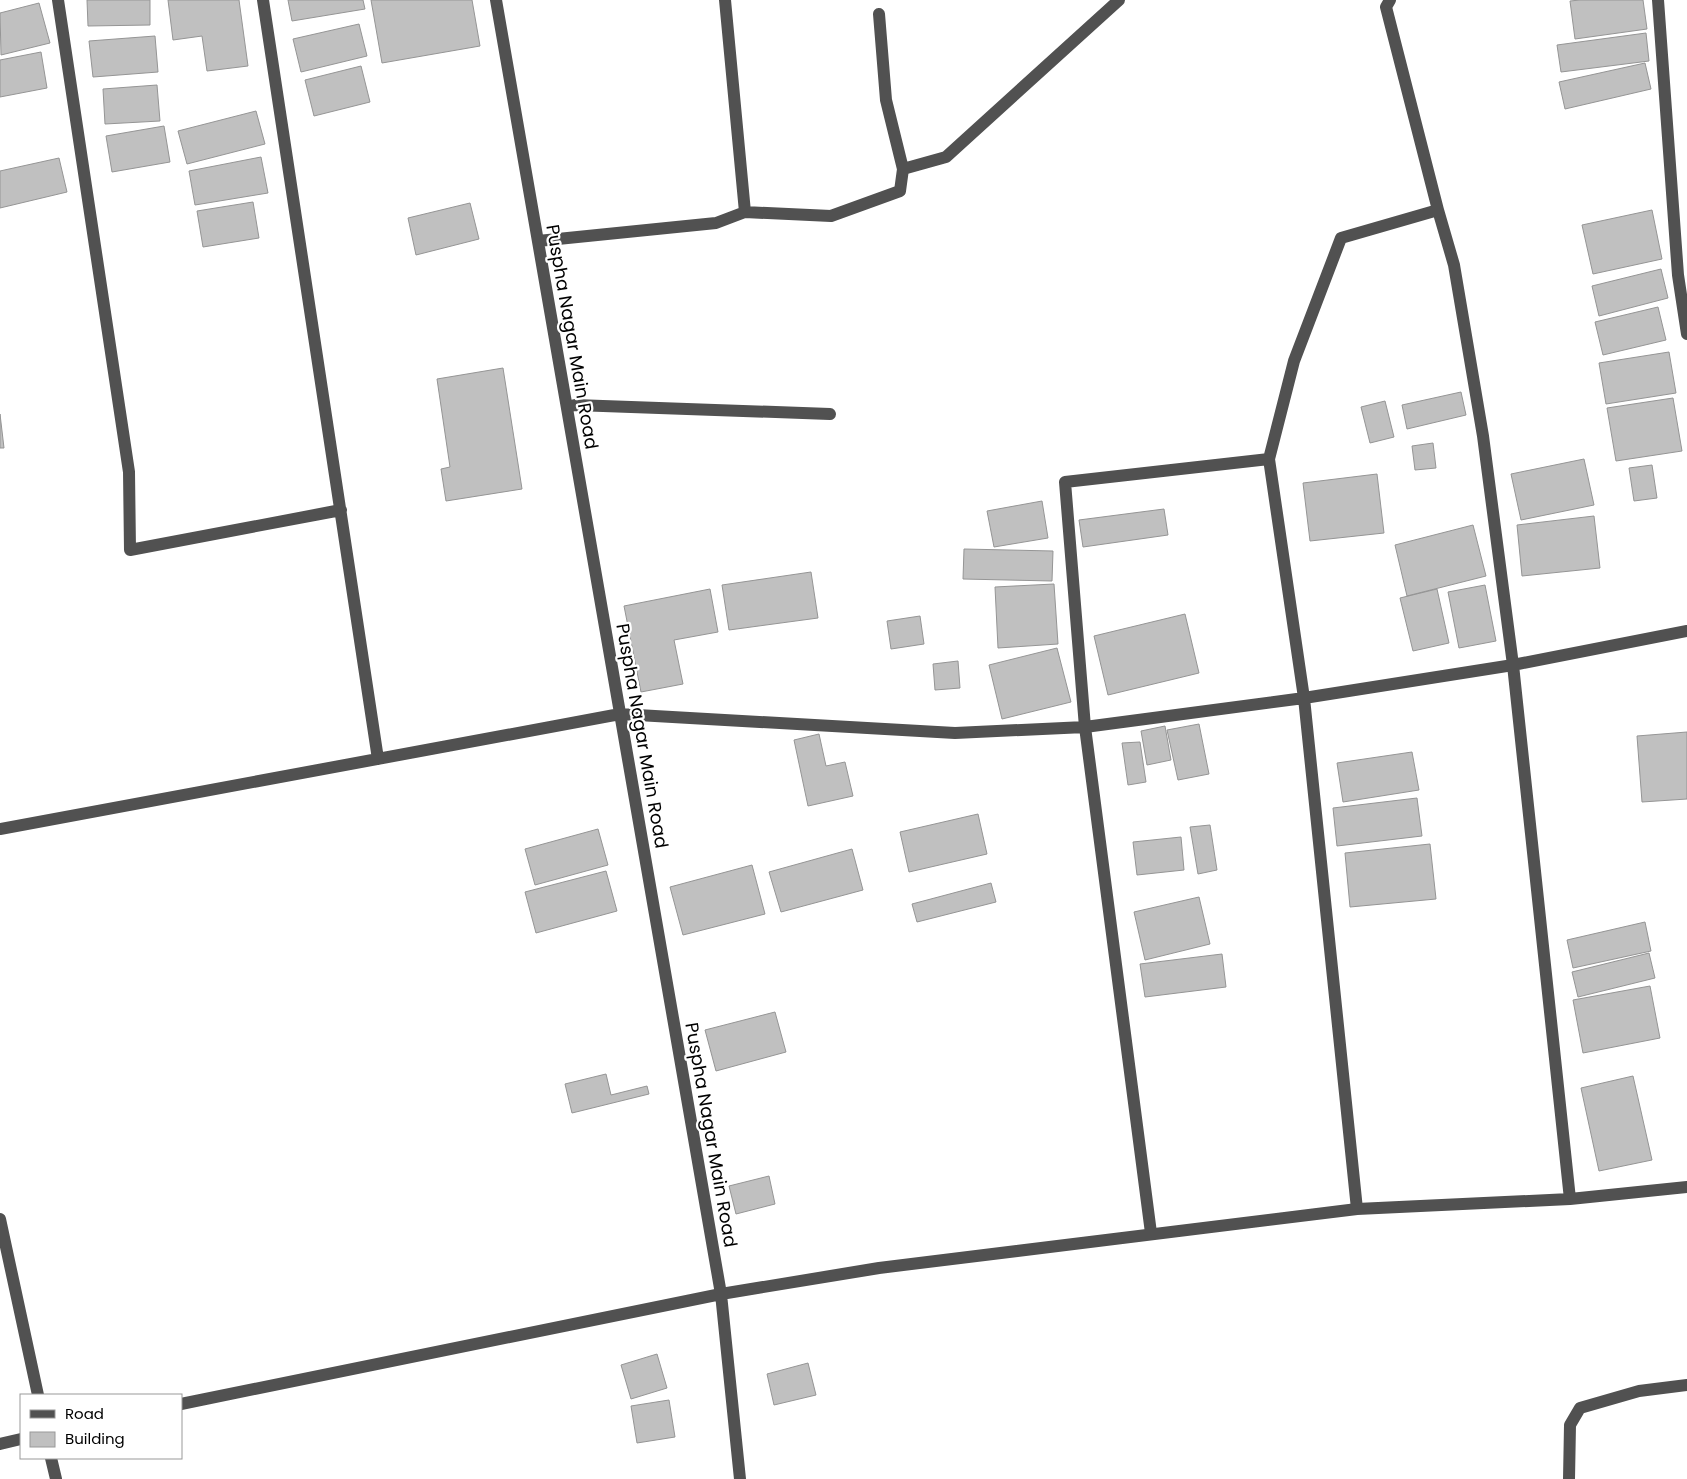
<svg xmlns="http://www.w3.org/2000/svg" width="1687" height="1479" viewBox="0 0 1687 1479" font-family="Poppins,sans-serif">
  <rect width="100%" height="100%" fill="#fff"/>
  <path fill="#c0c0c0" stroke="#959595" d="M 87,0 L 150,0 L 150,25 L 88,26 Z
    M 168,0 L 239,0 L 248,66 L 207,71 L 202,36 L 173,40 Z
    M 288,0 L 363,0 L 365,9 L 292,21 Z
    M 371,0 L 472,0 L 480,46 L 382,63 Z
    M 1580,0 L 1643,0 L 1647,29 L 1575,39 L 1570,1 Z
    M 39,3 L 50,43 L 1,55 L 0,13 Z
    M 359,24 L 367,56 L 301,72 L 293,39 Z
    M 1646,33 L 1649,61 L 1561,72 L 1557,45 Z
    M 155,36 L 158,72 L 93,77 L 89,41 Z
    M 41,52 L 47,88 L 0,97 L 0,60 Z
    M 1645,63 L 1651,89 L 1565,109 L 1559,82 Z
    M 361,66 L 370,102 L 314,116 L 305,80 Z
    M 157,85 L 160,121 L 105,124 L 103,89 Z
    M 256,111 L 265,144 L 187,164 L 178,131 Z
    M 164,126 L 170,162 L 112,172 L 106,136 Z
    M 261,157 L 268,193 L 195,205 L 189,171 Z
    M 59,158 L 67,192 L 0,208 L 0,171 Z
    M 253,202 L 259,238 L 203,247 L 197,211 Z
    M 470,203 L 479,239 L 416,255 L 408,218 Z
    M 1652,210 L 1662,259 L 1593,274 L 1582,225 Z
    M 1661,269 L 1668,298 L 1599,316 L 1592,286 Z
    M 1658,307 L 1666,340 L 1603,355 L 1595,322 Z
    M 1669,352 L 1676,393 L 1606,404 L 1599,363 Z
    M 503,368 L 522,489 L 446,501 L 441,469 L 450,467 L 437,379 Z
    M 1461,392 L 1466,415 L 1407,429 L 1402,405 Z
    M 1673,398 L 1682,451 L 1616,461 L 1607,408 Z
    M 1385,401 L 1394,437 L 1370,443 L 1361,407 Z
    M 0,414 L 4,448 L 0,448 Z
    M 1433,443 L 1436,468 L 1415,470 L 1412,446 Z
    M 1584,459 L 1594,505 L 1521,520 L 1511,474 Z
    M 1652,465 L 1657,498 L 1634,501 L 1629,468 Z
    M 1377,474 L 1384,533 L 1310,541 L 1303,483 Z
    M 1042,501 L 1048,538 L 994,547 L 987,511 Z
    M 1164,509 L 1168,535 L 1083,547 L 1079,520 Z
    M 1594,516 L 1600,568 L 1522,576 L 1517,525 Z
    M 1473,525 L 1486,576 L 1407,596 L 1395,545 Z
    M 964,549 L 1053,551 L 1052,581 L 963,579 Z
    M 811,572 L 818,618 L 729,630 L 722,585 Z
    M 1054,584 L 1058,644 L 998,648 L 995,587 Z
    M 1485,585 L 1496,641 L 1459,648 L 1448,592 Z
    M 710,589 L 718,632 L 674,640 L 683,684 L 641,692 L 624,606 Z
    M 1437,589 L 1449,643 L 1413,651 L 1400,598 Z
    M 1185,614 L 1199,673 L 1108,695 L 1094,636 Z
    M 920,616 L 924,644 L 891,649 L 887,621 Z
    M 1057,648 L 1071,702 L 1002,719 L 989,665 Z
    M 958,661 L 960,688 L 935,690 L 933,664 Z
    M 1199,724 L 1209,774 L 1178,780 L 1167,730 Z
    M 1165,726 L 1171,760 L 1147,765 L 1141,731 Z
    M 1687,732 L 1687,799 L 1642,802 L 1637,736 Z
    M 819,734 L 826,766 L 845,762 L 853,796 L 808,806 L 794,740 Z
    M 1140,742 L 1146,782 L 1128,785 L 1122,743 Z
    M 1412,752 L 1419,790 L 1343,802 L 1337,763 Z
    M 1417,798 L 1422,836 L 1337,846 L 1333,808 Z
    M 978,814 L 987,854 L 909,872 L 900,832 Z
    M 1210,825 L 1217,870 L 1198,874 L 1190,827 Z
    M 598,829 L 608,865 L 535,885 L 525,849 Z
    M 1181,837 L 1184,870 L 1137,875 L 1133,842 Z
    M 1430,844 L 1436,899 L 1350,907 L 1345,853 Z
    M 852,849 L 863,890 L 781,912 L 769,872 Z
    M 752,865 L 765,914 L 683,935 L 670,887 Z
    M 606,871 L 617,911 L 536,933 L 525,892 Z
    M 991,883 L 996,902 L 917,922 L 912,904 Z
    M 1199,897 L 1210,944 L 1145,960 L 1134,912 Z
    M 1645,922 L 1651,951 L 1573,968 L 1567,940 Z
    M 1649,953 L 1655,978 L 1578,997 L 1572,972 Z
    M 1222,954 L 1226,987 L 1145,997 L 1140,964 Z
    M 1650,986 L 1660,1038 L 1583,1053 L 1573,1000 Z
    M 775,1012 L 786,1052 L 716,1071 L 705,1030 Z
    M 606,1074 L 611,1095 L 647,1086 L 649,1094 L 572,1113 L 565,1084 Z
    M 1633,1076 L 1652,1160 L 1599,1171 L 1581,1088 Z
    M 769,1176 L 775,1204 L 736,1214 L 729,1186 Z
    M 657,1354 L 667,1388 L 631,1399 L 621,1365 Z
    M 808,1363 L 816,1395 L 774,1405 L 767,1374 Z
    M 669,1400 L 675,1437 L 637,1443 L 631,1406 Z"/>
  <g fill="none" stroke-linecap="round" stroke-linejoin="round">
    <path stroke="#515151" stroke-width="12" d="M 58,0 L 129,472 L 130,550 L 341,510
      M 263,0 L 378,759
      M 496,0 L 721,1294 L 740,1479
      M 725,0 L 745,212
      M 1390,0 L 1386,7 L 1438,210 L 1454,265 L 1483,436 L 1513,665 L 1570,1199
      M 1658,0 L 1678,275 L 1687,334
      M 903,169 L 946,157 L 1119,0
      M 538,241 L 716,223 L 745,212 L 831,216 L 900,191 L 903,169 L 886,100 L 879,14
      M 567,407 L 575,405 L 830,414
      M 0,829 L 620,714 L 955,733 L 1085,727 L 1304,698 L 1513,665 L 1687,631
      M 1357,1209 L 1304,698 L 1269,459 L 1294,361 L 1341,238 L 1438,210
      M 0,1219 L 38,1395
      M 1151,1233 L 1085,727 L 1065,482 L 1269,459
      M 181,1404 L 721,1294 L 879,1268 L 1357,1209 L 1570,1199 L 1687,1187
      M 0,1444 L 21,1439
      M 51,1458 L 56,1479
      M 1569,1479 L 1570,1425 L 1580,1408 L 1639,1391 L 1687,1385"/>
  </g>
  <g text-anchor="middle" stroke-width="4.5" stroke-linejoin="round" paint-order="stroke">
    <g font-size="18" fill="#000" stroke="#fff">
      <text transform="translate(572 337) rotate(80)" y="6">Puspha Nagar Main Road</text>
      <text transform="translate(642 736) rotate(80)" y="6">Puspha Nagar Main Road</text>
      <text transform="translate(711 1135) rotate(80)" y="6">Puspha Nagar Main Road</text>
    </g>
  </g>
  <rect x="20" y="1394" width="162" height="65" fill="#ffffff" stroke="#999999"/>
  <rect x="30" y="1410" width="25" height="8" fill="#515151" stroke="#999999"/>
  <text x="65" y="1419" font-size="15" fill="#000000">Road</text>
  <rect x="30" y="1432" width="25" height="15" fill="#c0c0c0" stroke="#999999"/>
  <text x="65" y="1444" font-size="15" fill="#000000">Building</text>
</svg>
